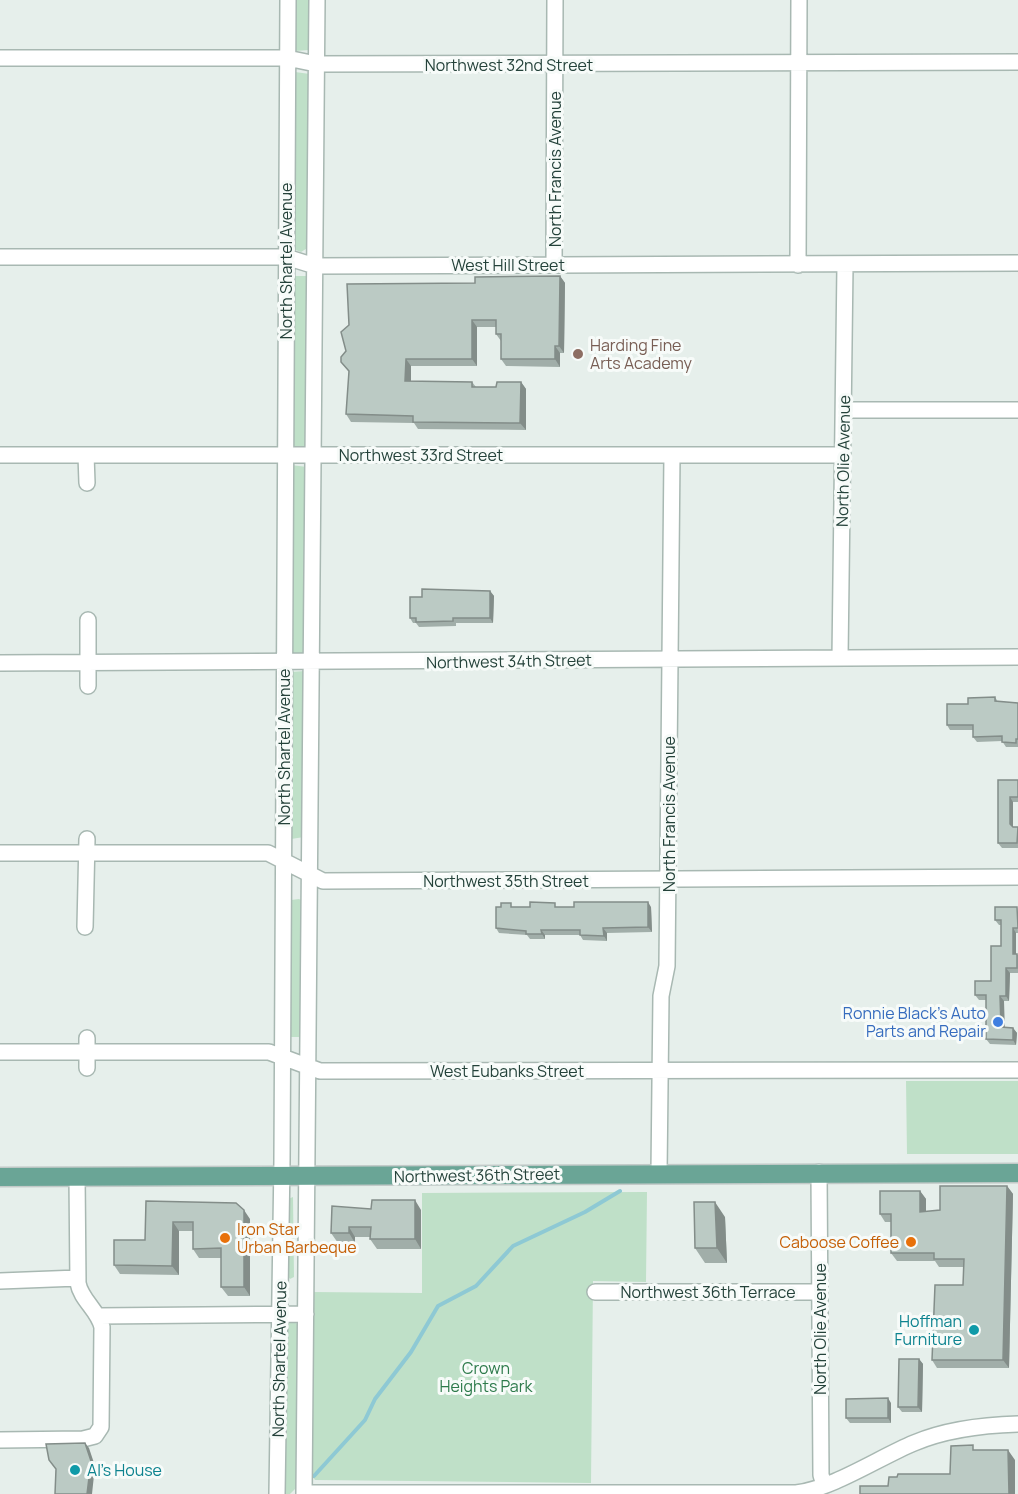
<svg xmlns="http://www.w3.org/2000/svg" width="1018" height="1494" viewBox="0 0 1018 1494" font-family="Manrope,sans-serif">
  <rect width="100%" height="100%" fill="#e6efeb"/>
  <path fill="#bfe0c8" d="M 294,0 L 311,0 L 309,50 L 295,51 Z
    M 295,72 L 310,74 L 309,247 L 301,252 L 293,249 L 293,74 Z
    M 292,276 L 308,276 L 307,446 L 291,446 Z
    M 291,465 L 307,467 L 306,655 L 290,655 Z
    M 305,671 L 304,837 L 291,839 L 290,672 Z
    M 299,899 L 303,901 L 301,1037 L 289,1037 L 291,900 Z
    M 906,1081 L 1018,1081 L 1018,1154 L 907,1154 Z
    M 647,1192 L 646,1282 L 593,1281 L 591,1483 L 315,1480 L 311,1475 L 312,1292 L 422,1293 L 422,1193 Z
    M 293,1197 L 294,1277 L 290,1279 L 287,1275 L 288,1199 Z
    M 290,1321 L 298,1324 L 298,1486 L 290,1494 L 284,1494 L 286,1326 Z"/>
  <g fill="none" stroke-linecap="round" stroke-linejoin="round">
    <path stroke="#8ec9d4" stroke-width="4" d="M 314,1476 L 365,1420 L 375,1399 L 411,1352 L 438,1306 L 476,1286 L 513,1246 L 585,1212 L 620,1191"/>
    <g stroke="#a8b8b2" stroke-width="18">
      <path id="minor" d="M 0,58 L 287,58 L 316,64 L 1018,62
        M 0,257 L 286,257 L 315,266 L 1018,263
        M 554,265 L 555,0
        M 798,265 L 799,0
        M 844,410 L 1018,410
        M 0,455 L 843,455
        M 86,455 L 87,483
        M 88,620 L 88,686
        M 840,658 L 845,265
        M 0,663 L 1018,657
        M 0,853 L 268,853 L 323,881 L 1018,877
        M 85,927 L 87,839
        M 87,1038 L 87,1068
        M 0,1052 L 269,1052 L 320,1071 L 1018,1070
        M 819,1172 L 821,1475 L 824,1485
        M 659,1173 L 661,996 L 667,966 L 672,455
        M 0,1281 L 78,1278
        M 595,1292 L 820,1292
        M 99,1316 L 306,1314
        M 0,1440 L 83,1439 L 95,1436 L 101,1427 L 102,1327 C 98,1310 81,1300 78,1283 L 77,1176
        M 304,1493 L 796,1493 C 832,1489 880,1457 914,1443 C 947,1429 983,1425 1018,1424
        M 277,1494 L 282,1160 L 288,0
        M 304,1494 L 317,0"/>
    </g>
    <g stroke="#c2cac8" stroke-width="21">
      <path id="major" d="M 0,1177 L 1018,1173"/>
    </g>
    <use href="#minor" stroke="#fff" stroke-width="15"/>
    <use href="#major" stroke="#6aa596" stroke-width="18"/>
  </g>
  <path fill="#a1aea9" d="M 560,276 L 565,283 L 564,353 L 560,353 L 560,367 L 506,366 L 501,359 L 501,341 L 496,334 L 496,327 L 477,327 L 477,366 L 411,366 L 411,381 L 472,382 L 476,387 L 496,387 L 521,382 L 526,389 L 526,430 L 418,429 L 414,423 L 351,422 L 346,414 L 349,372 L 341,362 L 475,283 Z
    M 490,591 L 494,596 L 493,623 L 456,623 L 456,626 L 419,627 L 416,623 L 413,623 L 410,618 L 422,597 Z
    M 995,697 L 998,702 L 1018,703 L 1018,747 L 1006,747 L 1002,741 L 977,742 L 973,737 L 973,730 L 950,730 L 947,725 L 968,704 Z
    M 998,780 L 1018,781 L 1018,802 L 1013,802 L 1013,827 L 1018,827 L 1018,848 L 1002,848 L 998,843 Z
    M 513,907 L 651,907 L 652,932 L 607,933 L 607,941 L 583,940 L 580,935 L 545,935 L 545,939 L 530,939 L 527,935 L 499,933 L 496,928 Z
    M 1017,907 L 1018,933 L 1016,933 L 1016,954 L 1018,955 L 1018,973 L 1010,973 L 1009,1001 L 1004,1001 L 1004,1027 L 1013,1028 L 1017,1033 L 1016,1045 L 990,1044 L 986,1039 L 986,1000 L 979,1000 L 975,995 L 991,981 L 1001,946 L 1001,925 L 999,925 L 995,920 Z
    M 1007,1186 L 1013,1194 L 1009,1368 L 937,1368 L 932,1360 L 963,1285 L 963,1267 L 939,1267 L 935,1261 L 897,1261 L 891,1253 L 891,1222 L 885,1222 L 880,1214 L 920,1191 L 926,1199 L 926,1212 L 940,1210 Z
    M 146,1201 L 250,1219 L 250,1296 L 228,1296 L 221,1287 L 221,1258 L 199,1258 L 193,1249 L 193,1231 L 179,1231 L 179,1275 L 120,1274 L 114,1265 L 145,1240 Z
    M 371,1209 L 421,1210 L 421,1249 L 377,1249 L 370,1239 L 370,1237 L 355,1237 L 355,1243 L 338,1243 L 331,1233 Z
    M 725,1217 L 727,1263 L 705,1263 L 695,1248 Z
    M 919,1359 L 923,1364 L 922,1412 L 902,1412 L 898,1407 Z
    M 891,1403 L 891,1423 L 850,1423 L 846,1418 Z"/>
  <path fill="#838d89" d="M 560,276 L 565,283 L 564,353 L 559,346 Z
    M 472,320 L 477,327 L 477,366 L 472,359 Z
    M 555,346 L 560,353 L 560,367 L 555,359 Z
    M 406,359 L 411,366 L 411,388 L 405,381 Z
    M 521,382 L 526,389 L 526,430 L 520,423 Z
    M 490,591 L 494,596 L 493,623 L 490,618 Z
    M 1010,797 L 1013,802 L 1013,829 L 1010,824 Z
    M 648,902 L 651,907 L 652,932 L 648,927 Z
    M 603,928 L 607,933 L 607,941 L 604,936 Z
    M 1013,928 L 1016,933 L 1016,959 L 1013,954 Z
    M 541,930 L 545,935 L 545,939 L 542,934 Z
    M 1006,968 L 1010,973 L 1009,1001 L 1006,996 Z
    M 1000,996 L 1004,1001 L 1005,1032 L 1001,1027 Z
    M 1013,1028 L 1017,1033 L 1016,1045 L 1013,1040 Z
    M 1007,1186 L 1013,1194 L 1009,1368 L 1003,1360 Z
    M 920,1191 L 926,1199 L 926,1220 L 920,1212 Z
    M 415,1200 L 421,1210 L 421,1249 L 415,1239 Z
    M 715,1202 L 725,1217 L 727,1263 L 717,1248 Z
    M 244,1210 L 250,1219 L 250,1296 L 244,1287 Z
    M 173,1222 L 179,1231 L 179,1275 L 172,1266 Z
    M 349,1227 L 355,1237 L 355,1243 L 349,1233 Z
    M 919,1359 L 923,1364 L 922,1412 L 918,1407 Z
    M 888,1398 L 891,1403 L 891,1423 L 888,1418 Z
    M 85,1443 L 89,1448 L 95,1466 L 92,1494 L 87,1494 Z
    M 1008,1450 L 1015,1460 L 1015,1494 L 1009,1494 Z"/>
  <path fill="#bbcac4" stroke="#838d89" stroke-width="1.5" d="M 560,276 L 559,346 L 555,346 L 555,359 L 501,359 L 501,334 L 496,334 L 496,320 L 472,320 L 472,359 L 406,359 L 405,381 L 472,382 L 472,387 L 496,387 L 497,382 L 521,382 L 520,423 L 413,422 L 413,416 L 346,414 L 349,371 L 341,362 L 341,357 L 346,351 L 341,332 L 349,325 L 347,284 L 475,283 L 475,277 Z
    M 422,589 L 490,591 L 490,618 L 453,618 L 453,621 L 416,622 L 416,618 L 410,618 L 410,597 L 422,597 Z
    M 995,697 L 995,701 L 1018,703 L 1018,739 L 1016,739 L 1016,743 L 1002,742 L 1002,736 L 973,737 L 973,725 L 947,725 L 947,704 L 968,704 L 968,698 Z
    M 998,780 L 1018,780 L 1018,797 L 1010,797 L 1010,824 L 1013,827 L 1018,827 L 1017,843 L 998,843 Z
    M 530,902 L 555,903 L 555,907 L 574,907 L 574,902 L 648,902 L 648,927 L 603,928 L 604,936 L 580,935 L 580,930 L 541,930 L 542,934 L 526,934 L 526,931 L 496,928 L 496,907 L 501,907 L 501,903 L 511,903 L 511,907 L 530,907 Z
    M 995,907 L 1017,907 L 1018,928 L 1013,928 L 1013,954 L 1017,954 L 1017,968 L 1006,968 L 1006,996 L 1000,996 L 1001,1027 L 1013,1028 L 1013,1040 L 986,1039 L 986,995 L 975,995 L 975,981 L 991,981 L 991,946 L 1001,946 L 1001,920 L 995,920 Z
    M 940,1186 L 1007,1186 L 1003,1360 L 932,1360 L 935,1285 L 963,1285 L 964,1259 L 934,1259 L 934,1253 L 891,1253 L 891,1214 L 880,1214 L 880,1191 L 920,1191 L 920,1212 L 940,1210 Z
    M 372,1200 L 415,1200 L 415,1239 L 370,1239 L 371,1227 L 349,1227 L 349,1233 L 331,1233 L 332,1206 L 371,1209 Z
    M 146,1201 L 236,1203 L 244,1210 L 244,1287 L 221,1287 L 221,1248 L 193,1249 L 193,1222 L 173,1222 L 172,1266 L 114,1265 L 114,1240 L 145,1240 Z
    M 694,1202 L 715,1202 L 717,1248 L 695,1248 Z
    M 899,1359 L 919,1359 L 918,1407 L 898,1407 Z
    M 888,1398 L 888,1418 L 846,1418 L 846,1399 Z
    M 85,1443 L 91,1461 L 87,1494 L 55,1494 L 56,1469 L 49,1460 L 46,1444 Z
    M 973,1445 L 973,1450 L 1008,1450 L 1009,1494 L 860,1494 L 860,1486 L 888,1486 L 889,1477 L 897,1477 L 898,1474 L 950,1474 L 951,1446 Z"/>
  <circle fill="#8d6e63" stroke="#f7fbf9" stroke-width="2" cx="578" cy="354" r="6"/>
  <circle fill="#3f7fe0" stroke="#f7fbf9" stroke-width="2" cx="998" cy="1022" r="6"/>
  <g fill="#e8710a" stroke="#f7fbf9" stroke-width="2">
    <circle cx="225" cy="1238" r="6"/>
    <circle cx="911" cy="1242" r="6"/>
  </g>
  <g fill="#0f9aa8" stroke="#f7fbf9" stroke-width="2">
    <circle cx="974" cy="1330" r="6"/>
    <circle cx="75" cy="1470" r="6"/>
  </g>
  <g text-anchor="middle" stroke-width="6" stroke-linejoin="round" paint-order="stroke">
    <g font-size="16" fill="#24423a" stroke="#f7fbf9">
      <text x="509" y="71">Northwest 32nd Street</text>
      <text transform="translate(555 169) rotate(-90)" y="6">North Francis Avenue</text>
      <text transform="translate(286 261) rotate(-90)" y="6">North Shartel Avenue</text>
      <text x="508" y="271">West Hill Street</text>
      <text x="421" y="461">Northwest 33rd Street</text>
      <text transform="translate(843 461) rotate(-89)" y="6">North Olie Avenue</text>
      <text transform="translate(509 661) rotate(-1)" y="6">Northwest 34th Street</text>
      <text transform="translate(284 747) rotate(-90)" y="6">North Shartel Avenue</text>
      <text transform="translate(669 814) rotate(-90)" y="6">North Francis Avenue</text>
      <text x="506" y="887">Northwest 35th Street</text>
      <text x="507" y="1077">West Eubanks Street</text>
      <text transform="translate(477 1175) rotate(-1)" y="6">Northwest 36th Street</text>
      <text x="708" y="1298">Northwest 36th Terrace</text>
      <text transform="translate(820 1329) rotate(-90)" y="6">North Olie Avenue</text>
      <text transform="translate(279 1359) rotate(-89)" y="6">North Shartel Avenue</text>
    </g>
    <g font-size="16" fill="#785e54" stroke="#f7fbf9" text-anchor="start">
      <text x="590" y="351">Harding Fine<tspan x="590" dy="18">Arts Academy</tspan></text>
    </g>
    <g font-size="16" fill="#366cbe" stroke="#f7fbf9" text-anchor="end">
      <text x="986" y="1019">Ronnie Black's Auto<tspan x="986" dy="18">Parts and Repair</tspan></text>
    </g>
    <g font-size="16" fill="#c56008" stroke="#f7fbf9" text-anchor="start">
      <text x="237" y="1235">Iron Star<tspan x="237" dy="18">Urban Barbeque</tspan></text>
      <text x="899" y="1248" text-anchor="end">Caboose Coffee</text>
    </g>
    <g font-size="16" fill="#0d838f" stroke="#f7fbf9" text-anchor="end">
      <text x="962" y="1327">Hoffman<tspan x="962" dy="18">Furniture</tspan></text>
      <text x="87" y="1476" text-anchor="start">Al's House</text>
    </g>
    <g font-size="16" fill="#2d7a4b" stroke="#f7fbf9">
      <text x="486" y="1374">Crown<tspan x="486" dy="18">Heights Park</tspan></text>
    </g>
  </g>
</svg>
